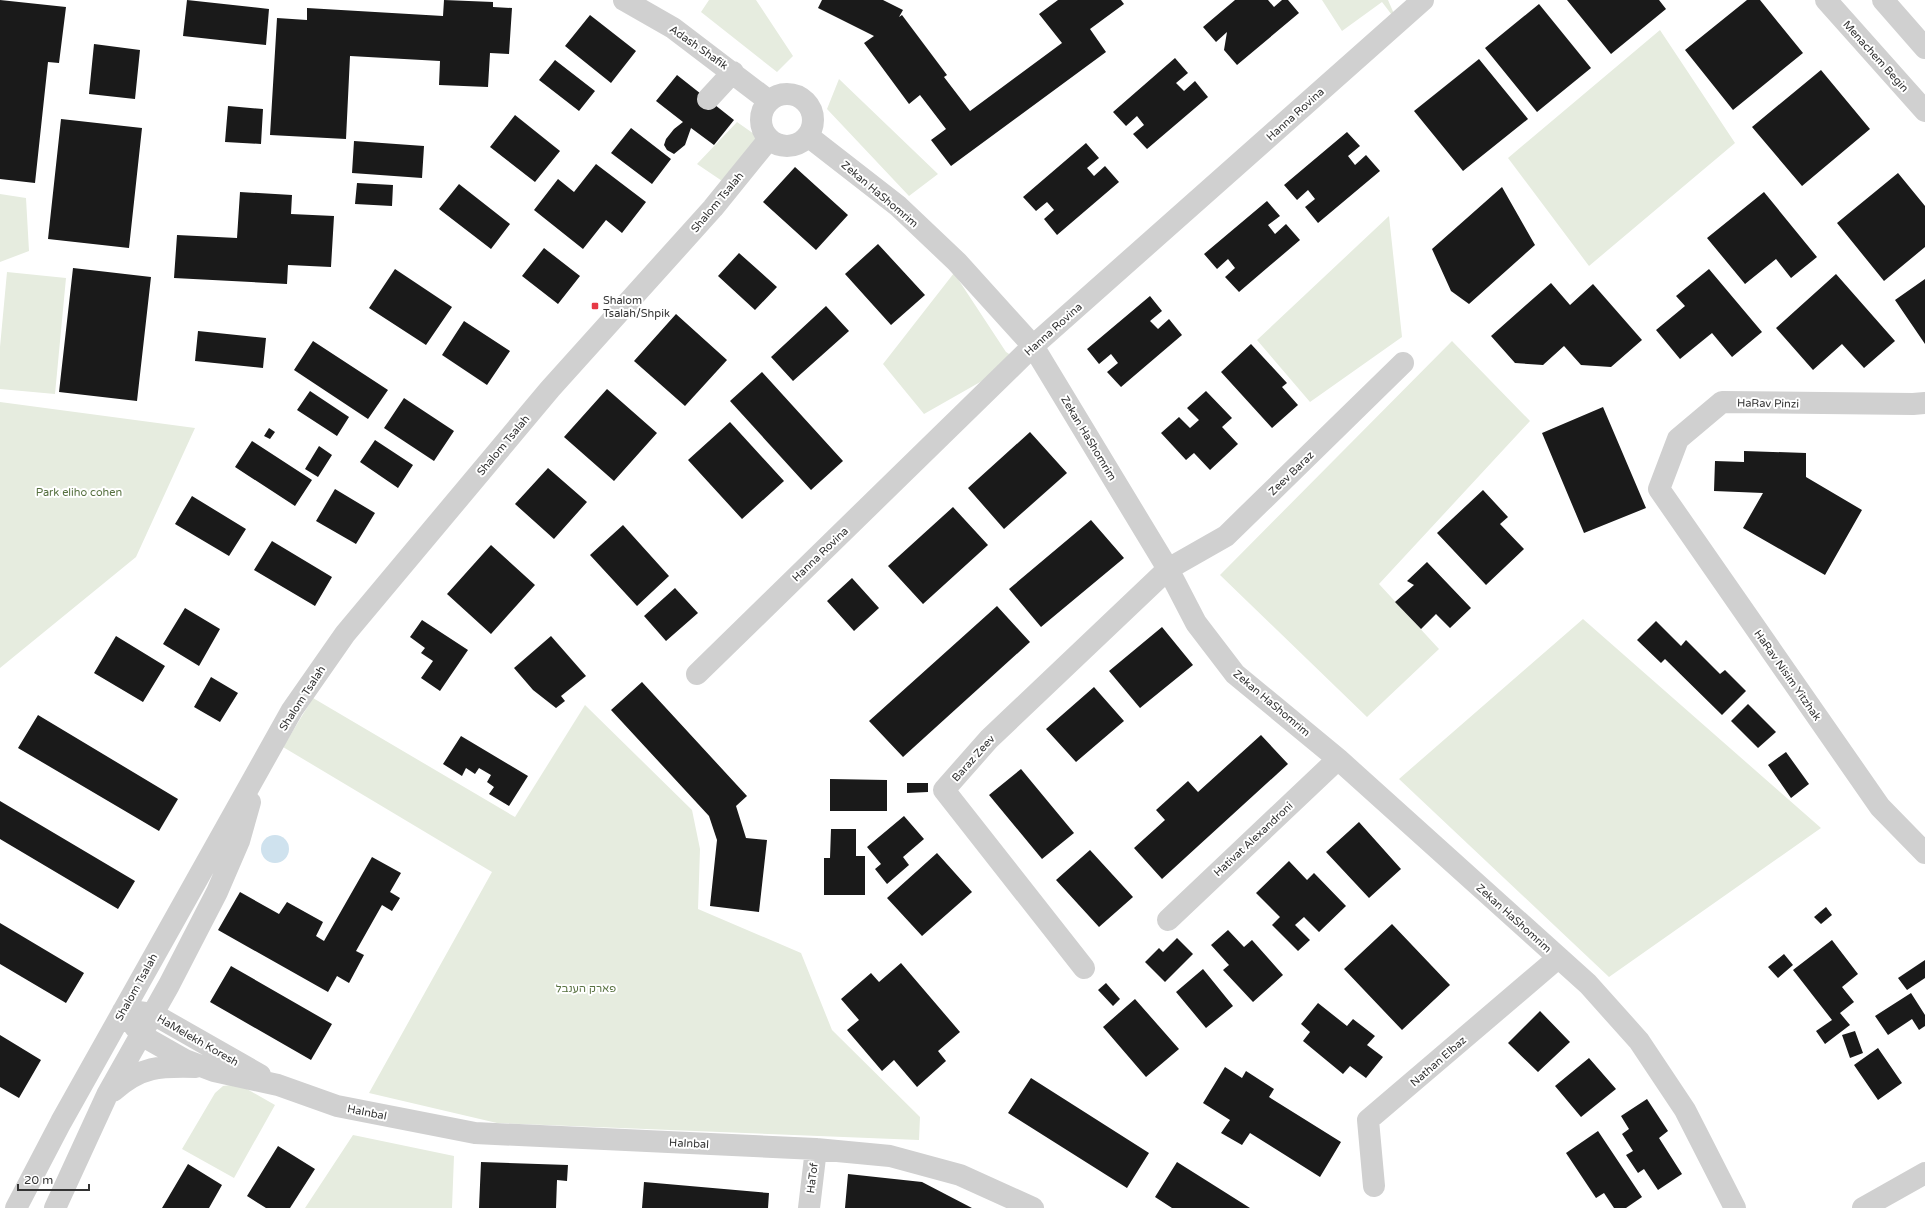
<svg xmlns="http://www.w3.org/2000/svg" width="1925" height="1208" viewBox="0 0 1925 1208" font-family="'Varela Round',Heebo,sans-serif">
  <rect width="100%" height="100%" fill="#fff"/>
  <path fill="#e6ecdf" d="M 709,0 L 756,0 L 793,56 L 777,72 L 701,12 Z
    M 1322,0 L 1388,0 L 1398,23 L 1382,2 L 1342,31 Z
    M 1660,30 L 1735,143 L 1589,266 L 1508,158 Z
    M 839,79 L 938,174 L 909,196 L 827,109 Z
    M 737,122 L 767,143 L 728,185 L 697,164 Z
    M 0,194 L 26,198 L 29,251 L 0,262 Z
    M 1389,216 L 1402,337 L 1310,402 L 1257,340 Z
    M 7,272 L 66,278 L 55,394 L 0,389 L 0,347 Z
    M 954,273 L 1006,352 L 1019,360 L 924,414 L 883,364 Z
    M 1452,341 L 1530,421 L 1379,584 L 1439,649 L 1367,717 L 1220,575 Z
    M 0,402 L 195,428 L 136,557 L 0,668 Z
    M 1583,619 L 1821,828 L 1609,977 L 1399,779 Z
    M 313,698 L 515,817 L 585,705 L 692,810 L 700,849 L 698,909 L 801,953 L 832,1030 L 920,1117 L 919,1140 L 497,1123 L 369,1093 L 492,872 L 283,747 Z
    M 231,1085 L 240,1085 L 275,1105 L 234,1178 L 182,1149 L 215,1093 L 223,1086 Z
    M 353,1135 L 454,1156 L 452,1208 L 305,1208 Z"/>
  <path fill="#cfe2ee" d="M261 849a14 14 0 1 1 28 0a14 14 0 1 1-28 0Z"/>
  <path fill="#1a1a1a" d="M 0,0 L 66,7 L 59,63 L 48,62 L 35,183 L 0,179 Z
    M 187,0 L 269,9 L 266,45 L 183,36 Z
    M 444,0 L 493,2 L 493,7 L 512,8 L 509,54 L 490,53 L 488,87 L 439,85 L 440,61 L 350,56 L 346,139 L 270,135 L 277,18 L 307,20 L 307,8 L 443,16 Z
    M 822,0 L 883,0 L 903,10 L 899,17 L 902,15 L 947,75 L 944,77 L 970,111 L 1062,43 L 1039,14 L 1058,0 L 1121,0 L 1124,4 L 1090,29 L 1106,52 L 951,166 L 931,140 L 946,129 L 920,95 L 909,104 L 864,43 L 874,36 L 818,8 Z
    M 1235,0 L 1268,0 L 1274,7 L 1282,0 L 1288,0 L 1299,13 L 1237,65 L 1224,50 L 1227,32 L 1216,42 L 1203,27 Z
    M 1567,0 L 1659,0 L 1666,9 L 1611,54 Z
    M 1747,0 L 1760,0 L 1803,53 L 1733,110 L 1685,50 Z
    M 1539,4 L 1591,68 L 1537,112 L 1485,48 Z
    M 590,15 L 636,51 L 611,83 L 565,46 Z
    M 94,44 L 140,50 L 135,99 L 89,94 Z
    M 1175,58 L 1188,73 L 1176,83 L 1184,91 L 1195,81 L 1208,97 L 1147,149 L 1133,134 L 1144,125 L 1137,116 L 1126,126 L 1113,112 Z
    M 1479,59 L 1528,119 L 1463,171 L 1414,111 Z
    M 555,60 L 595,91 L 579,111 L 539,80 Z
    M 1821,70 L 1870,129 L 1802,186 L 1752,127 Z
    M 677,75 L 734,120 L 714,145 L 691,128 L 685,145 L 674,154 L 667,150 L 664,145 L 666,139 L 674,129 L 683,122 L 656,101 Z
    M 228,106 L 263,109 L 261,144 L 225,142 Z
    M 515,115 L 560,151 L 535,182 L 490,147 Z
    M 61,119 L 142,128 L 129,248 L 48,239 Z
    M 631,128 L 671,159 L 652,184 L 611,153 Z
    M 1347,132 L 1360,146 L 1348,156 L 1355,165 L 1366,155 L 1380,171 L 1318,223 L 1305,207 L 1315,199 L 1308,190 L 1297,200 L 1284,185 Z
    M 354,141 L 424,146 L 422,178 L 352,173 Z
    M 1086,143 L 1099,158 L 1087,168 L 1094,176 L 1105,166 L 1119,182 L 1057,235 L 1044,219 L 1054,210 L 1047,202 L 1036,211 L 1023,197 Z
    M 596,164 L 646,202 L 622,233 L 606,220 L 583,249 L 534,210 L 558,179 L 574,192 Z
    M 795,167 L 848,215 L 816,250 L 763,202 Z
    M 1898,173 L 1925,206 L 1925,247 L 1884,281 L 1837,223 Z
    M 357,183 L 393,185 L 392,206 L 355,204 Z
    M 459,184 L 510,224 L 491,249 L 439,209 Z
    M 1502,187 L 1535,245 L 1469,304 L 1451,291 L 1432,249 Z
    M 240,192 L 292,195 L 291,214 L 334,216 L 331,267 L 288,265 L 287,284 L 174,278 L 177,235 L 237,238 Z
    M 1764,192 L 1817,257 L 1791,278 L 1776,259 L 1745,284 L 1707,238 Z
    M 1267,201 L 1280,216 L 1268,225 L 1275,234 L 1286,224 L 1300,240 L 1239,292 L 1225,277 L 1235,268 L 1228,259 L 1217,269 L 1204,254 Z
    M 878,244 L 925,295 L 891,325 L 845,274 Z
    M 544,248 L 580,276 L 558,304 L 522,276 Z
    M 739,253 L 777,287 L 755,310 L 718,276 Z
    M 73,268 L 151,277 L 137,401 L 59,392 Z
    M 395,269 L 452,307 L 426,345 L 369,308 Z
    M 1709,269 L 1762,332 L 1732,357 L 1712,333 L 1680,359 L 1656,330 L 1685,306 L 1676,296 Z
    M 1836,274 L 1895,341 L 1864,368 L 1842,344 L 1813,370 L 1776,328 Z
    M 1925,279 L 1925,344 L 1895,300 Z
    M 1551,283 L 1570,305 L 1593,284 L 1642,340 L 1611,367 L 1581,365 L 1564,346 L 1543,365 L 1515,363 L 1491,336 Z
    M 1150,296 L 1162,311 L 1150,321 L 1158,329 L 1169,319 L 1182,335 L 1121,387 L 1107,372 L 1118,363 L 1111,354 L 1099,364 L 1087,349 Z
    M 826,306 L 849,331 L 793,381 L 771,357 Z
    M 676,314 L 727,360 L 685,406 L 634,361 Z
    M 464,321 L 510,351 L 487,385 L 442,355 Z
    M 198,331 L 266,338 L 263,368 L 195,361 Z
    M 313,341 L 388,390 L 368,419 L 294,370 Z
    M 1251,344 L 1287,383 L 1282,387 L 1298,405 L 1272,428 L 1221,372 Z
    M 762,372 L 843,461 L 811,490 L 730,401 Z
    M 607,389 L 657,433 L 614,481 L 564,437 Z
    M 310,391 L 349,417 L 337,436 L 297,410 Z
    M 1206,391 L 1232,418 L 1222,427 L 1238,444 L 1210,470 L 1194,453 L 1186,460 L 1161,433 L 1179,417 L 1190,428 L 1199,420 L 1187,408 Z
    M 404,398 L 454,431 L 434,461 L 384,428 Z
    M 1603,407 L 1646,508 L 1584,533 L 1542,433 Z
    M 730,422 L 784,481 L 742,519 L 688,460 Z
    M 269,428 L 275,432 L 270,439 L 264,436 Z
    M 1030,432 L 1067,473 L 1004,529 L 968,488 Z
    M 375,440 L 413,465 L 398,488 L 360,462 Z
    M 252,441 L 312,480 L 295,506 L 235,467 Z
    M 319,446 L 332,455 L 318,477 L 305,469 Z
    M 1744,451 L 1806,453 L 1806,477 L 1862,510 L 1825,575 L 1743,528 L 1763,493 L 1714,491 L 1715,461 L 1744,462 Z
    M 548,468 L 587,502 L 554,539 L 515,504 Z
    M 335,489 L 375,513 L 356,544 L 316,521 Z
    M 1483,490 L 1508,517 L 1500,524 L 1524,549 L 1486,585 L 1437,533 Z
    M 192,496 L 246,529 L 229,556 L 175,524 Z
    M 953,507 L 988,545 L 923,604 L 888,566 Z
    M 1091,520 L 1124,558 L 1041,627 L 1009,589 Z
    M 623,525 L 669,576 L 637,606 L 590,555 Z
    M 272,541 L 332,577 L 315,606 L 254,570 Z
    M 491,545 L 535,585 L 491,634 L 447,594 Z
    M 1427,562 L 1471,608 L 1450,628 L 1436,614 L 1421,629 L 1395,602 L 1414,585 L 1407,581 Z
    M 852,578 L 879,608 L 854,631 L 827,601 Z
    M 675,588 L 698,613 L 666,641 L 644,616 Z
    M 997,606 L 1030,642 L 903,757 L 869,721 Z
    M 185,608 L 220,629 L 199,666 L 163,644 Z
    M 422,620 L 468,650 L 440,691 L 421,678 L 433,661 L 421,653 L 425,648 L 410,637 Z
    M 1656,621 L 1681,646 L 1686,640 L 1720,674 L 1725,670 L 1746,691 L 1722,715 L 1665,659 L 1661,663 L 1637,640 Z
    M 1162,627 L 1193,665 L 1140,708 L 1109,671 Z
    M 116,636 L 165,666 L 143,702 L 94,673 Z
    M 551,636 L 586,676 L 561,696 L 565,701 L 556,708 L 533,690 L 514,668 Z
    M 211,677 L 238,693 L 220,722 L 194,707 Z
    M 642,682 L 747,796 L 736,806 L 746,838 L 767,840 L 759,912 L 710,906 L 717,840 L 709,816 L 611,710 Z
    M 1094,687 L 1124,721 L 1076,762 L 1046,729 Z
    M 1748,704 L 1776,732 L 1758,748 L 1731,721 Z
    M 38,715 L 178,799 L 159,831 L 18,748 Z
    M 1261,735 L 1288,764 L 1162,879 L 1134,848 L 1165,820 L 1156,810 L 1188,781 L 1198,792 Z
    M 461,736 L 528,776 L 509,806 L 489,794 L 494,787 L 487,782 L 491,775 L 479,768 L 475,774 L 466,768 L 462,776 L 443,764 Z
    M 1786,752 L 1809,784 L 1791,798 L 1768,765 Z
    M 1021,769 L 1074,833 L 1042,859 L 989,795 Z
    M 830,779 L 887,780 L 887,811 L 830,811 Z
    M 907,783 L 928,783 L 928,792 L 907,793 Z
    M 0,801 L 135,881 L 118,909 L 0,839 Z
    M 904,816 L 924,839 L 903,857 L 909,865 L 887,884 L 875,869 L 881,864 L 867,847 Z
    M 1359,822 L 1401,869 L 1369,898 L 1326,852 Z
    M 831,829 L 856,829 L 856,856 L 865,856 L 865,895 L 824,895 L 824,858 L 830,858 Z
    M 1090,850 L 1133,897 L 1099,927 L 1056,880 Z
    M 937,853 L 972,892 L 922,936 L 887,898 Z
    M 372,857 L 401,873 L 390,892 L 400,898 L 392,911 L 382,905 L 356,951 L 364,955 L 349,983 L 337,976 L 328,992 L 218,930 L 240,892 L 279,914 L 287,902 L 323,922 L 316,936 L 324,941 Z
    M 1289,861 L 1307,880 L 1314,873 L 1346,906 L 1319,932 L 1304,917 L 1295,925 L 1310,940 L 1298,951 L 1272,925 L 1280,917 L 1256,893 Z
    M 1826,907 L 1832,915 L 1821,924 L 1814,917 Z
    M 0,923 L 84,973 L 66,1003 L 0,964 Z
    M 1392,924 L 1450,985 L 1402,1030 L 1344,969 Z
    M 1228,930 L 1244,947 L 1252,940 L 1283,975 L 1253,1002 L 1223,970 L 1229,965 L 1211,945 Z
    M 1177,938 L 1193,954 L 1165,982 L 1145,962 L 1159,948 L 1163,952 Z
    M 1832,940 L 1858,974 L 1842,987 L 1854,1002 L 1840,1013 L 1850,1025 L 1825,1044 L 1816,1031 L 1832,1020 L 1793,970 Z
    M 1784,954 L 1793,965 L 1778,978 L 1768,967 Z
    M 1925,960 L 1925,978 L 1907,990 L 1898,978 Z
    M 901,963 L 960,1032 L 938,1051 L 946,1061 L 917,1087 L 894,1060 L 882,1071 L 847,1030 L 859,1020 L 841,999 L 871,973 L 879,982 Z
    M 231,966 L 332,1024 L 311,1060 L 210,1002 Z
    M 1203,969 L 1233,1006 L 1206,1028 L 1176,992 Z
    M 1106,983 L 1120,999 L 1113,1006 L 1098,990 Z
    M 1911,993 L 1925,1015 L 1925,1026 L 1919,1030 L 1912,1019 L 1888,1035 L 1875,1016 Z
    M 1135,999 L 1179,1049 L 1146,1077 L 1103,1027 Z
    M 1318,1003 L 1347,1026 L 1353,1019 L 1375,1036 L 1367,1045 L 1383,1057 L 1366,1078 L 1350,1066 L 1343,1074 L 1303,1041 L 1310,1032 L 1301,1024 Z
    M 1540,1011 L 1570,1042 L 1538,1072 L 1508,1043 Z
    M 1855,1031 L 1863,1053 L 1850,1058 L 1842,1035 Z
    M 0,1035 L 41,1060 L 19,1098 L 0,1087 Z
    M 1878,1048 L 1902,1083 L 1878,1100 L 1854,1065 Z
    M 1589,1058 L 1616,1089 L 1581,1117 L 1555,1086 Z
    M 1225,1067 L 1242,1078 L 1246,1071 L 1274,1089 L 1269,1097 L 1341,1142 L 1320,1177 L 1250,1133 L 1242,1145 L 1221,1133 L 1230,1120 L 1203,1103 Z
    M 1031,1078 L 1149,1153 L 1127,1188 L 1008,1113 Z
    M 1647,1099 L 1668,1131 L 1659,1138 L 1682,1174 L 1658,1190 L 1644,1169 L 1638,1173 L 1626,1155 L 1633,1151 L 1622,1134 L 1629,1129 L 1621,1116 Z
    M 1598,1131 L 1642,1197 L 1626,1208 L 1614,1208 L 1604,1193 L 1596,1198 L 1566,1153 Z
    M 278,1146 L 315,1169 L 290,1208 L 266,1208 L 247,1196 Z
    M 481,1162 L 568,1165 L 567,1181 L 557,1180 L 556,1208 L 479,1208 Z
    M 1177,1162 L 1250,1208 L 1172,1208 L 1155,1197 Z
    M 188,1164 L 222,1185 L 209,1208 L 162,1208 Z
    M 848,1174 L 922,1182 L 972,1208 L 845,1208 Z
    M 644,1182 L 769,1193 L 768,1208 L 642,1208 Z"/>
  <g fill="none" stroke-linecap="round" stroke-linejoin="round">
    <path stroke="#d0d0d0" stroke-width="22" d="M 624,0 L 673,28 L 769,101
      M 1826,0 L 1925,111
      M 1883,0 L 1925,48
      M761 120a26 26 0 1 1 52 0a26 26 0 1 1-52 0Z
      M 708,99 L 733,72
      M 808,136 L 898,206 L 957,262 L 1033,346 L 1168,569 L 1196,623 L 1235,674 L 1338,759 L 1588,984 L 1639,1041 L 1685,1110 L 1735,1208
      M 1925,403 L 1913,404 L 1722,402 L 1678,439 L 1659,489 L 1880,807 L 1925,853
      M 697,674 L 1033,346 L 1423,0
      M 1168,920 L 1338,759
      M 1084,968 L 944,790 L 989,739 L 1168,569 L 1226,536 L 1403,363
      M 123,1011 L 141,1035 L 185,1060 L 214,1071 L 278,1085 L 337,1106 L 475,1133 L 816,1149 L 890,1156 L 960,1175 L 1033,1208
      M 138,1012 L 153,1014 L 260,1075
      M 113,1091 C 141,1066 160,1066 196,1067
      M 1374,1186 L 1368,1120 L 1558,958
      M 16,1208 L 61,1122 L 292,710 L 345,634 L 550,389 L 713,208 L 769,139
      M 55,1208 L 107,1095 L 169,985 L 217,892 L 239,841 L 250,802
      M 809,1208 L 816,1149
      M 1863,1208 L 1925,1173"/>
  </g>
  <rect fill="#e63946" stroke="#fff" stroke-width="1.5" x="591" y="302" width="8" height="8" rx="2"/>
  <g text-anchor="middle" stroke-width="4" stroke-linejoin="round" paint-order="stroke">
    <g font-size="11" fill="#333" stroke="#fff">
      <text transform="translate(699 47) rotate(35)" y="4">Adash Shafik</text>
      <text transform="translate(1876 56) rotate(48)" y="4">Menachem Begin</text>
      <text transform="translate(1295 114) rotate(-42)" y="4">Hanna Rovina</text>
      <text transform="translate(880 194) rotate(40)" y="4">Zekan HaShomrim</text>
      <text transform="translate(717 202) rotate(-50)" y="4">Shalom Tsalah</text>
      <text transform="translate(1053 329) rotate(-42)" y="4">Hanna Rovina</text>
      <text transform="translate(1768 403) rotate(1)" y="4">HaRav Pinzi</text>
      <text transform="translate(1089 438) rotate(59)" y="4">Zekan HaShomrim</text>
      <text transform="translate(503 445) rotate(-50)" y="4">Shalom Tsalah</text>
      <text transform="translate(1291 473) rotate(-44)" y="4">Zeev Baraz</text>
      <text transform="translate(820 554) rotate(-44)" y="4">Hanna Rovina</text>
      <text transform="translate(1788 675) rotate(55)" y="4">HaRav Nisim Yitzhak</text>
      <text transform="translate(302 698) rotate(-57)" y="4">Shalom Tsalah</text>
      <text transform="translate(1272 703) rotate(40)" y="4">Zekan HaShomrim</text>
      <text transform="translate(973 758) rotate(-48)" y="4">Baraz Zeev</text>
      <text transform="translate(1253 839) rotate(-43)" y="4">Hativat Alexandroni</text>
      <text transform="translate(1514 918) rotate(42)" y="4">Zekan HaShomrim</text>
      <text transform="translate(136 987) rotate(-61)" y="4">Shalom Tsalah</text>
      <text transform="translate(198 1040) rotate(30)" y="4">HaMelekh Koresh</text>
      <text transform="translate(1438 1061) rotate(-41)" y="4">Nathan Elbaz</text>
      <text transform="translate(367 1112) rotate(11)" y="4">HaInbal</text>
      <text transform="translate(689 1143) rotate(3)" y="4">HaInbal</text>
      <text transform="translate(812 1178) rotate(-83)" y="4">HaTof</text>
    </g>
    <g font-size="11" fill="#333" stroke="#fff" text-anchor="start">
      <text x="603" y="304">Shalom<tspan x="603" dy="13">Tsalah/Shpik</tspan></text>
    </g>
    <g font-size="11" fill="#56703f" stroke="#fff">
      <text x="79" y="496">Park eliho cohen</text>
      <text x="586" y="992">פארק הענבל</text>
    </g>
  </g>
  <path d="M18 1184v6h71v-6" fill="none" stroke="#333333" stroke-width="2"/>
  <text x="24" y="1184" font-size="12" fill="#333333" stroke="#ffffff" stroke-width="3" paint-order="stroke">20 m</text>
</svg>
